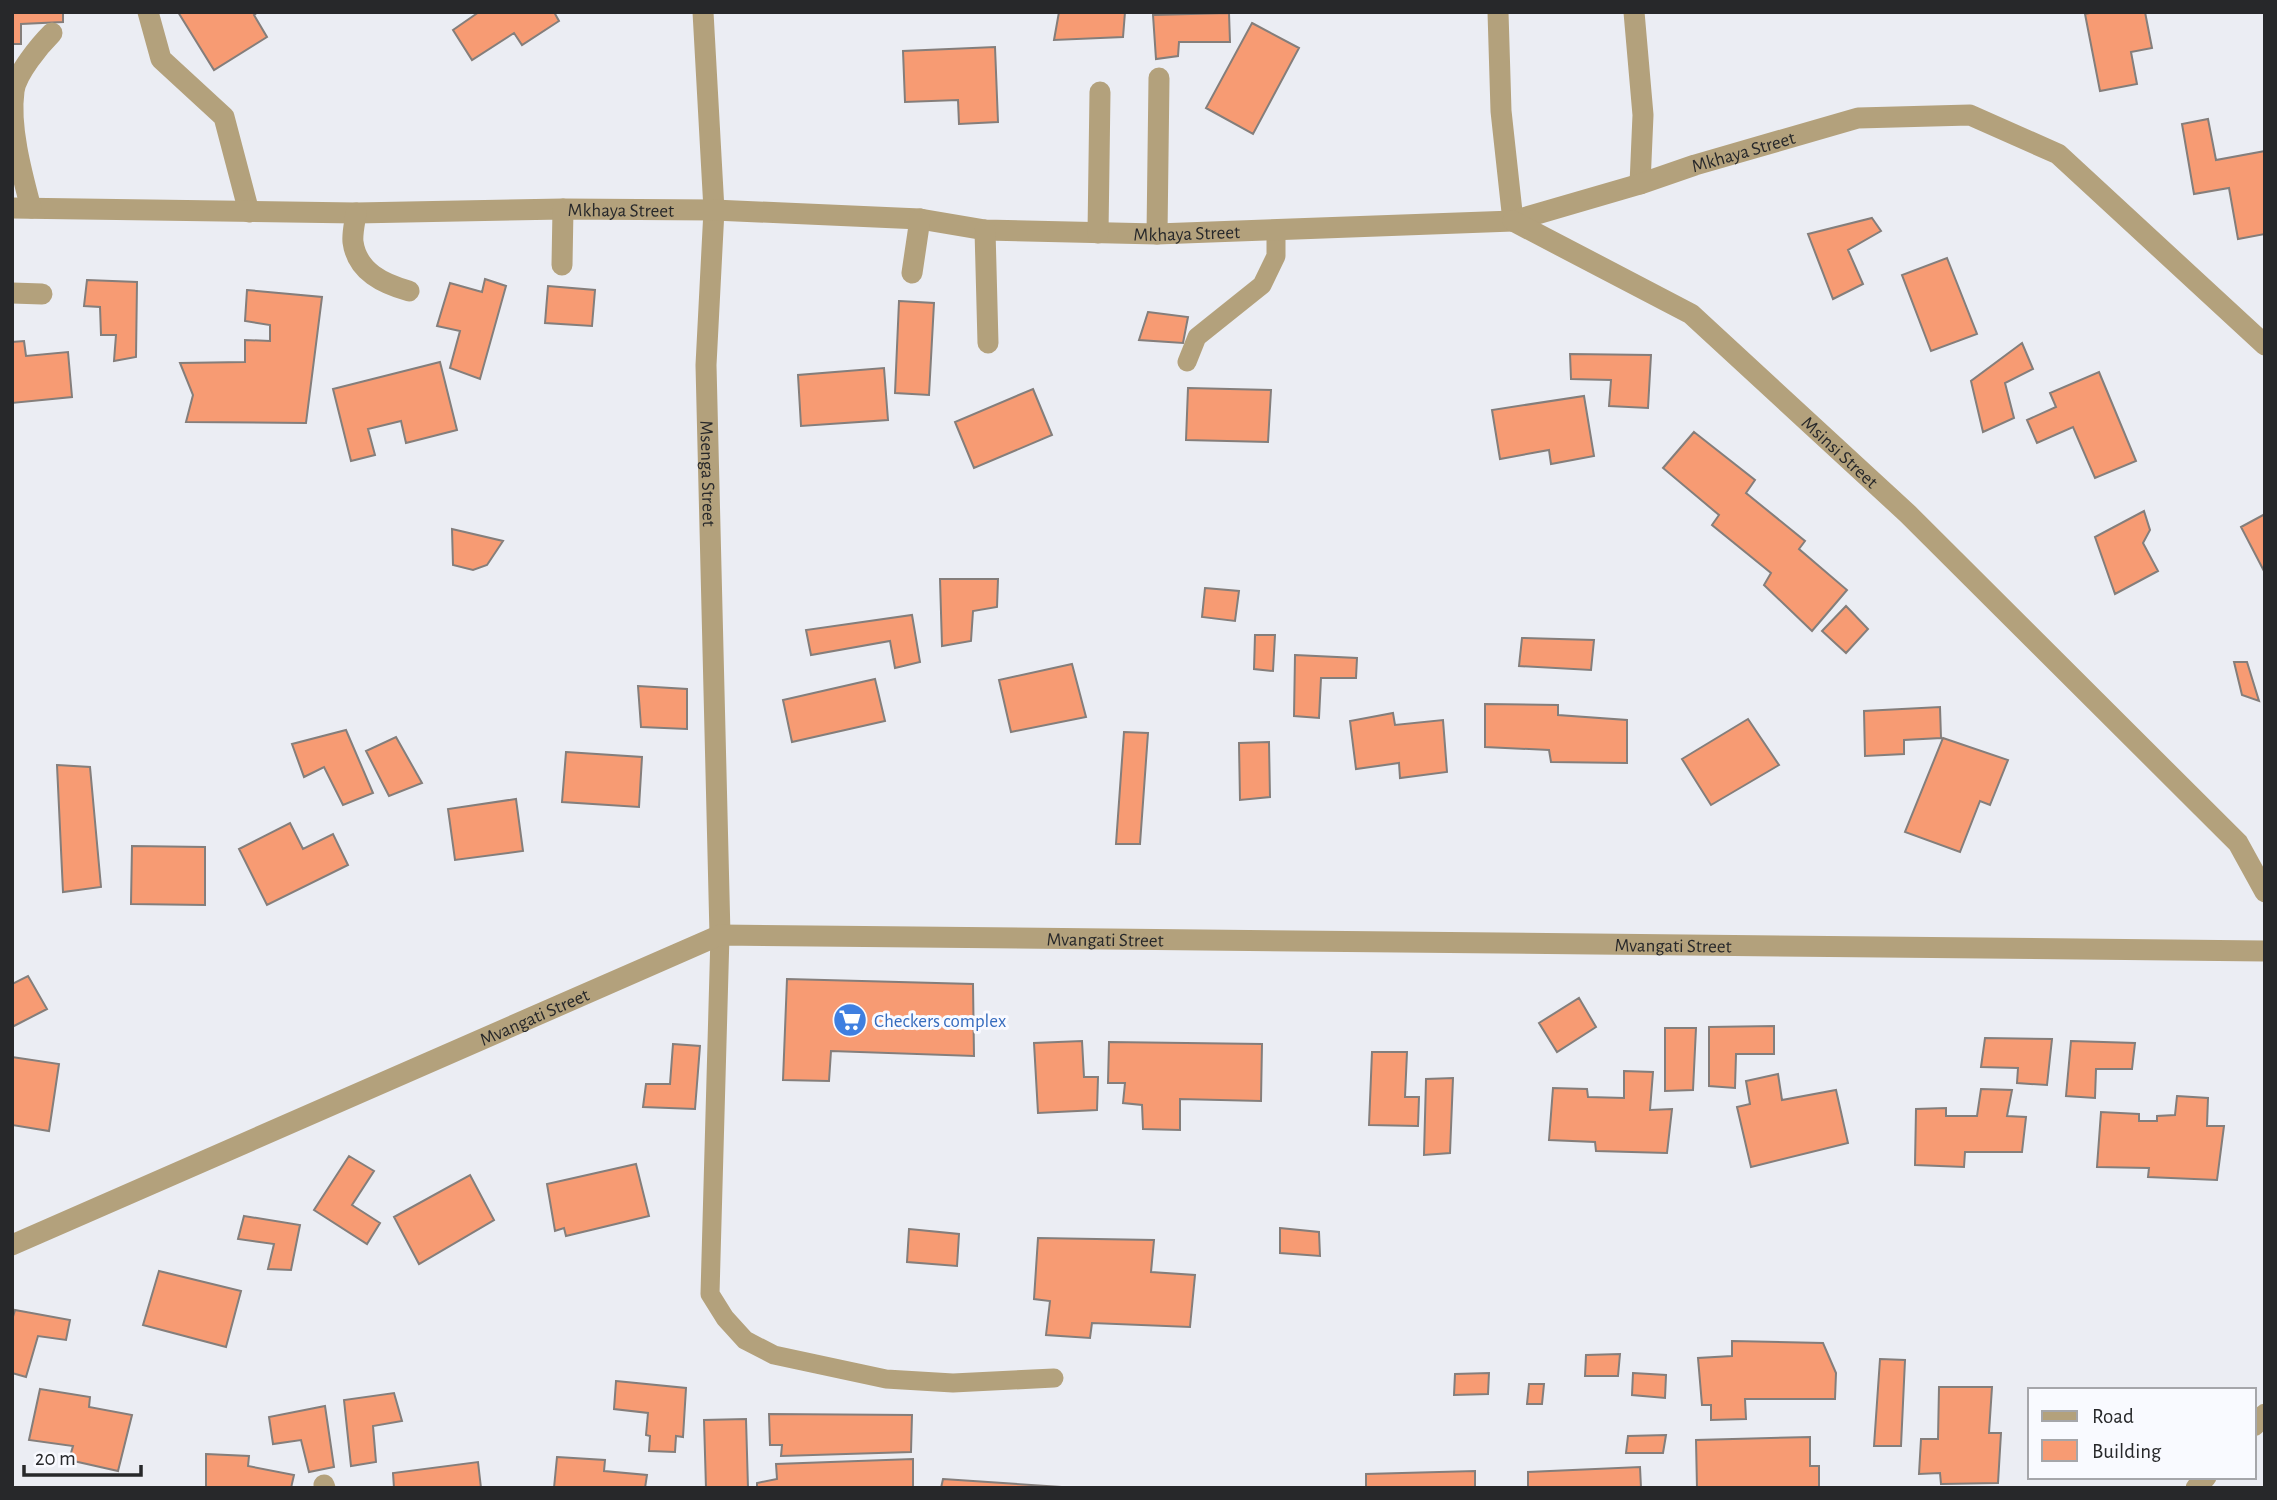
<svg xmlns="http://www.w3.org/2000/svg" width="2277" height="1500" viewBox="0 0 2277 1500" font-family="'Alegreya Sans',sans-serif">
  <rect width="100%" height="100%" fill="#ebedf3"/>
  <path fill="#f79b73" stroke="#847e7b" stroke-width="2" d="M 12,12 L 63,12 L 63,22 L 21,24 L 21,44 L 12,44 Z
    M 178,12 L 258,12 L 254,15 L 267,37 L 214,70 Z
    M 479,12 L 554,12 L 559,21 L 522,45 L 514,33 L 472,60 L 453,30 Z
    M 1059,12 L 1125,12 L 1123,37 L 1054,40 Z
    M 2094,12 L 2145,12 L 2152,48 L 2131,52 L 2137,84 L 2100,91 L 2085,14 Z
    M 1229,13 L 1230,42 L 1179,42 L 1178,56 L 1156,59 L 1153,15 Z
    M 1252,23 L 1299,48 L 1253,134 L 1206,108 Z
    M 995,47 L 998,122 L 959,124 L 958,100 L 905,102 L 903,51 Z
    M 2208,119 L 2216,160 L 2265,151 L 2265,234 L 2238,239 L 2229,188 L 2194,194 L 2182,124 Z
    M 1872,218 L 1881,231 L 1848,250 L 1863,284 L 1833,299 L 1808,234 Z
    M 1947,258 L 1977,334 L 1931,351 L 1902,275 Z
    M 485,279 L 506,286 L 480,379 L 450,368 L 460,331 L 437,326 L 450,283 L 482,292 Z
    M 87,280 L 137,282 L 136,357 L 114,361 L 116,335 L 101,335 L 100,307 L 84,306 Z
    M 548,286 L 595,290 L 592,326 L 545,323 Z
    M 247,290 L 322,297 L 306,423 L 186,422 L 193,395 L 180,363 L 245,362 L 245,340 L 270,341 L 270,325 L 245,321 Z
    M 899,301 L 934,303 L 929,395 L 895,393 Z
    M 1148,312 L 1188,317 L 1183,343 L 1139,340 Z
    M 24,341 L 26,356 L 68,352 L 72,397 L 12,403 L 12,342 Z
    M 2022,343 L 2033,369 L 2005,383 L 2014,418 L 1983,432 L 1971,381 Z
    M 1570,354 L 1651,355 L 1648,408 L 1609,406 L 1611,380 L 1571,379 Z
    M 440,362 L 457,430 L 406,443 L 401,421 L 368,429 L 375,455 L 351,461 L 333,389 Z
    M 884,368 L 888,420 L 801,426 L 798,375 Z
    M 2099,372 L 2136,461 L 2095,478 L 2073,427 L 2037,443 L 2027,420 L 2056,407 L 2050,393 Z
    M 1188,388 L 1271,390 L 1268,442 L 1186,440 Z
    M 1033,389 L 1052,435 L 974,468 L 955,422 Z
    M 1584,396 L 1594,456 L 1551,464 L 1549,450 L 1500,459 L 1492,410 Z
    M 1694,432 L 1755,480 L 1746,493 L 1805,541 L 1799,549 L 1847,590 L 1812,631 L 1764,585 L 1771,573 L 1712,525 L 1719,515 L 1663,468 Z
    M 2144,511 L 2150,530 L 2143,543 L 2158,571 L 2115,594 L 2095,537 Z
    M 2265,514 L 2265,573 L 2241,527 Z
    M 452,529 L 503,541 L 487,565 L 473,570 L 453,565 Z
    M 940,579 L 998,579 L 997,607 L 973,611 L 971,641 L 942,646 Z
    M 1205,588 L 1239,591 L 1235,621 L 1202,617 Z
    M 1846,606 L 1868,629 L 1846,653 L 1822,631 Z
    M 912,615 L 920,662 L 895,668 L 890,641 L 811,655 L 806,630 Z
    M 1255,635 L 1275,635 L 1273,671 L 1254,669 Z
    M 1522,638 L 1594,640 L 1591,670 L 1519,666 Z
    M 1295,655 L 1357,658 L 1356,678 L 1321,678 L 1319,718 L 1294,716 Z
    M 2234,662 L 2247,662 L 2259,701 L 2242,695 Z
    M 1072,664 L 1086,717 L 1011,732 L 999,680 Z
    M 875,679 L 885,721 L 792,742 L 783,700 Z
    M 638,686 L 687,689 L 687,729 L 641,727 Z
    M 1485,704 L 1558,705 L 1558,715 L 1627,720 L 1627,763 L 1551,762 L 1549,750 L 1485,747 Z
    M 1940,707 L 1941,738 L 1904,740 L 1904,754 L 1865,756 L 1864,711 Z
    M 1393,713 L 1395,725 L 1443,720 L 1447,772 L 1400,778 L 1399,763 L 1356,769 L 1350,721 Z
    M 1748,719 L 1779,765 L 1711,805 L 1682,759 Z
    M 346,730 L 373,793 L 343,805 L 324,767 L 304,777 L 292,744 Z
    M 1124,732 L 1148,733 L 1140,844 L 1116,844 Z
    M 396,737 L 422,783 L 389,796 L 366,751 Z
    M 1943,738 L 2008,760 L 1990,805 L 1980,801 L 1960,852 L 1905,832 Z
    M 1269,742 L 1270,797 L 1240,800 L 1239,743 Z
    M 566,752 L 642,757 L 639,807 L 562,802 Z
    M 57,765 L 90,767 L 101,887 L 63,892 Z
    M 516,799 L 523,851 L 455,860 L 448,809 Z
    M 290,823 L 303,849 L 333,834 L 348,865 L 267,905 L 239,849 Z
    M 132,846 L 205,847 L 205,905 L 131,904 Z
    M 28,976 L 47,1009 L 12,1027 L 12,984 Z
    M 787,979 L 973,984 L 974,1056 L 831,1051 L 829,1081 L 783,1080 Z
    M 1579,998 L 1596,1027 L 1557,1052 L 1539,1023 Z
    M 1774,1026 L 1774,1054 L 1736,1054 L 1735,1088 L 1709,1086 L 1709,1027 Z
    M 1665,1028 L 1696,1028 L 1693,1090 L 1665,1091 Z
    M 1985,1038 L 2052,1039 L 2047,1085 L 2017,1083 L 2018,1068 L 1981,1067 Z
    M 1082,1041 L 1084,1077 L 1098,1077 L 1097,1110 L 1038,1113 L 1034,1043 Z
    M 2071,1041 L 2135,1043 L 2132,1069 L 2096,1069 L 2095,1098 L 2066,1096 Z
    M 1109,1042 L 1262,1044 L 1261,1101 L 1180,1099 L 1180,1130 L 1143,1129 L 1142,1105 L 1123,1103 L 1125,1083 L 1108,1083 Z
    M 673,1044 L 700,1046 L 695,1109 L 643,1107 L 646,1084 L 670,1084 Z
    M 1372,1052 L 1407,1052 L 1405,1097 L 1419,1097 L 1418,1126 L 1369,1125 Z
    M 12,1057 L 59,1064 L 49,1131 L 12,1125 Z
    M 1624,1071 L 1653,1072 L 1650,1110 L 1672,1109 L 1667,1153 L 1596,1151 L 1595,1142 L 1549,1140 L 1553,1088 L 1587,1089 L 1588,1097 L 1624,1098 Z
    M 1778,1074 L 1782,1100 L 1836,1090 L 1848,1143 L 1751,1167 L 1737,1107 L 1750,1104 L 1746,1081 Z
    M 1453,1078 L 1450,1153 L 1424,1155 L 1426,1079 Z
    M 1981,1089 L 2012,1090 L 2007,1116 L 2026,1117 L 2022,1152 L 1965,1152 L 1964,1167 L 1915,1165 L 1916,1109 L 1946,1108 L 1946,1116 L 1977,1116 Z
    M 2177,1096 L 2208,1098 L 2207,1126 L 2224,1126 L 2217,1180 L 2148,1177 L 2149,1168 L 2097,1167 L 2101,1112 L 2139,1114 L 2139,1121 L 2157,1121 L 2157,1116 L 2175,1115 Z
    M 349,1156 L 374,1171 L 352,1205 L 380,1223 L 367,1244 L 314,1210 Z
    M 636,1164 L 649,1216 L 566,1236 L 564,1228 L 555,1231 L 547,1184 Z
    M 470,1175 L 494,1220 L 419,1264 L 394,1217 Z
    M 244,1216 L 300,1225 L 291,1270 L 268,1269 L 274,1244 L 238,1239 Z
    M 1280,1228 L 1319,1232 L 1320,1256 L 1280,1253 Z
    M 909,1229 L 959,1234 L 957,1266 L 907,1262 Z
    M 1038,1238 L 1154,1240 L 1151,1272 L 1195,1275 L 1190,1327 L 1092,1323 L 1090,1338 L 1046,1335 L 1050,1301 L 1034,1299 Z
    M 159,1271 L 241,1291 L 226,1347 L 143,1325 Z
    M 15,1310 L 70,1320 L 66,1340 L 38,1336 L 26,1377 L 12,1373 L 12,1320 Z
    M 1732,1341 L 1823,1343 L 1836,1373 L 1835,1399 L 1745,1399 L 1746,1419 L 1711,1420 L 1711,1405 L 1702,1405 L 1698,1358 L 1732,1356 Z
    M 1620,1354 L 1618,1376 L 1585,1376 L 1586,1355 Z
    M 1880,1359 L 1905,1360 L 1901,1446 L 1874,1446 Z
    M 1489,1373 L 1488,1394 L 1454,1395 L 1455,1374 Z
    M 1633,1373 L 1666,1375 L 1665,1398 L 1632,1395 Z
    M 616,1381 L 686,1388 L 683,1437 L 676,1436 L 675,1452 L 649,1451 L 650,1436 L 646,1435 L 648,1413 L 614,1409 Z
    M 1529,1384 L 1544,1384 L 1542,1404 L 1527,1404 Z
    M 1939,1387 L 1992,1387 L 1989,1433 L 2001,1433 L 1998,1483 L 1941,1484 L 1940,1473 L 1919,1474 L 1921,1439 L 1938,1439 Z
    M 40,1389 L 90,1397 L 89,1407 L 132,1415 L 118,1471 L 69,1460 L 73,1446 L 29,1440 Z
    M 394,1393 L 402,1421 L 373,1426 L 376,1462 L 351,1466 L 344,1400 Z
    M 325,1406 L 334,1467 L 309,1472 L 301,1440 L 273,1444 L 269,1417 Z
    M 769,1414 L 912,1415 L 911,1452 L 781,1456 L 782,1445 L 770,1445 Z
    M 746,1419 L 748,1488 L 706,1488 L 704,1420 Z
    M 1666,1435 L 1663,1453 L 1626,1453 L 1628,1436 Z
    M 1810,1437 L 1810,1466 L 1819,1466 L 1819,1488 L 1697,1488 L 1696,1440 Z
    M 206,1454 L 249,1456 L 248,1466 L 294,1475 L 291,1488 L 206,1488 Z
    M 557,1457 L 605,1460 L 604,1471 L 647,1475 L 645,1488 L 554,1488 Z
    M 913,1459 L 913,1488 L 757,1488 L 757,1483 L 777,1479 L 776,1464 Z
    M 478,1462 L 481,1488 L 394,1488 L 393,1473 Z
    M 1640,1467 L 1641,1488 L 1528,1488 L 1528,1472 Z
    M 1475,1471 L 1475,1488 L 1366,1488 L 1366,1474 Z
    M 943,1479 L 1077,1488 L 941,1488 Z"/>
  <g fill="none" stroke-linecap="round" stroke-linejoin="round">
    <path stroke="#b3a17c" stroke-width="19" d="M 1187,362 L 1197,337 L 1262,285 L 1276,256 L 1276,230
      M 720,935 L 710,1294 L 725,1318 L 745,1340 L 774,1355 L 886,1379 L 953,1383 L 1054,1378"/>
    <g stroke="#b3a17c" stroke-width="21">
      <path d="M 148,12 L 161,59 L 224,117 L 249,212"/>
      <path id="s1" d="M 703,12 L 714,210 L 706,365 L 720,935"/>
      <path d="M 1498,12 L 1501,111 L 1513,221"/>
      <path d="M 1634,12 L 1643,115 L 1640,184"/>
      <path id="s2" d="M 12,208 L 356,213 L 563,209 L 714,210 L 920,219 L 985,230 L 1157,234 L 1513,221 L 1640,184 L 1695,165 L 1858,118 L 1970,115 L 2058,154 L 2265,345"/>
      <path d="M 31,208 C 22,174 9,127 14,91 C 16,74 40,45 52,33"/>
      <path d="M 356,213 C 355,222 352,233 353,242 C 357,272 384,284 409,291"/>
      <path id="s3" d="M 1513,221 L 1691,314 L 1908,514 L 2238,843 L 2265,892"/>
      <path d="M 985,230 L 988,343"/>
      <path d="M 1098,233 L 1100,92"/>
      <path d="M 1157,234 L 1159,78"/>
      <path d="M 562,265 L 563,209"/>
      <path d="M 912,273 L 920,219"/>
      <path d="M 12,293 L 42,294"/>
      <path id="s4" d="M 12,1245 L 720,935 L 2265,951"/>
      <path d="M 2254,1426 L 2265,1414"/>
      <path d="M 324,1485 L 325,1488"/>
      <path d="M 2196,1488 L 2206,1477"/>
    </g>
  </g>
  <defs>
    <g id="supermarket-disc" transform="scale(1.75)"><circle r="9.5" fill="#3f7fe0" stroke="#f9faff"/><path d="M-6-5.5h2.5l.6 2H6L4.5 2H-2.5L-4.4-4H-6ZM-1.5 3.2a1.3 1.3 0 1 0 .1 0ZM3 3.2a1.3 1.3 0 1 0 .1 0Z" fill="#fff"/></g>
  </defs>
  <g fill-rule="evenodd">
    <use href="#supermarket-disc" x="850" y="1020"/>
  </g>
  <g text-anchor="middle" stroke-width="6" stroke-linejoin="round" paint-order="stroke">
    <g font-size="19" fill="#27282a" stroke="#f9faff">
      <text dy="7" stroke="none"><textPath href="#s2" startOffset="1743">Mkhaya Street</textPath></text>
      <text dy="7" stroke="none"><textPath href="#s2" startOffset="609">Mkhaya Street</textPath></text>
      <text dy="7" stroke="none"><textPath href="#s2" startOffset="1176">Mkhaya Street</textPath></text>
      <text dy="7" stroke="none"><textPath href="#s3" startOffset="404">Msinsi Street</textPath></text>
      <text dy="7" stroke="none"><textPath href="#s1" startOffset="462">Msenga Street</textPath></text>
      <text dy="7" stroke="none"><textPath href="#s4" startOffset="1158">Mvangati Street</textPath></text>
      <text dy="7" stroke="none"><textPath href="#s4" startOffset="1726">Mvangati Street</textPath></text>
      <text dy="7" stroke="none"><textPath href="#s4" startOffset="570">Mvangati Street</textPath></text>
    </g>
    <g font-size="19" fill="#366cbe" stroke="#f9faff" text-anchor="start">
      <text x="874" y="1027">Checkers complex</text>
    </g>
  </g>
  <rect width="2277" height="1500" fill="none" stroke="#27282a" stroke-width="28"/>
  <rect x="2028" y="1388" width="228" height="91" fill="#f9faff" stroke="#a5a6aa" stroke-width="2"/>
  <rect x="2042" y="1411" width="35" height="10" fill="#b3a17c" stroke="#a5a6aa" stroke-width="2"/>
  <text x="2092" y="1423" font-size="21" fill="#27282a">Road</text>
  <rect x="2042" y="1440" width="35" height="21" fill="#f79b73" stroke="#a5a6aa" stroke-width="2"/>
  <text x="2092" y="1458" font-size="21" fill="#27282a">Building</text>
  <path d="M24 1465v10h117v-10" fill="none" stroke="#27282a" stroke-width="3.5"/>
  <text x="35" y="1465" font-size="21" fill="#27282a" stroke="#f9faff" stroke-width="5" paint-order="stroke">20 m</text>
</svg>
